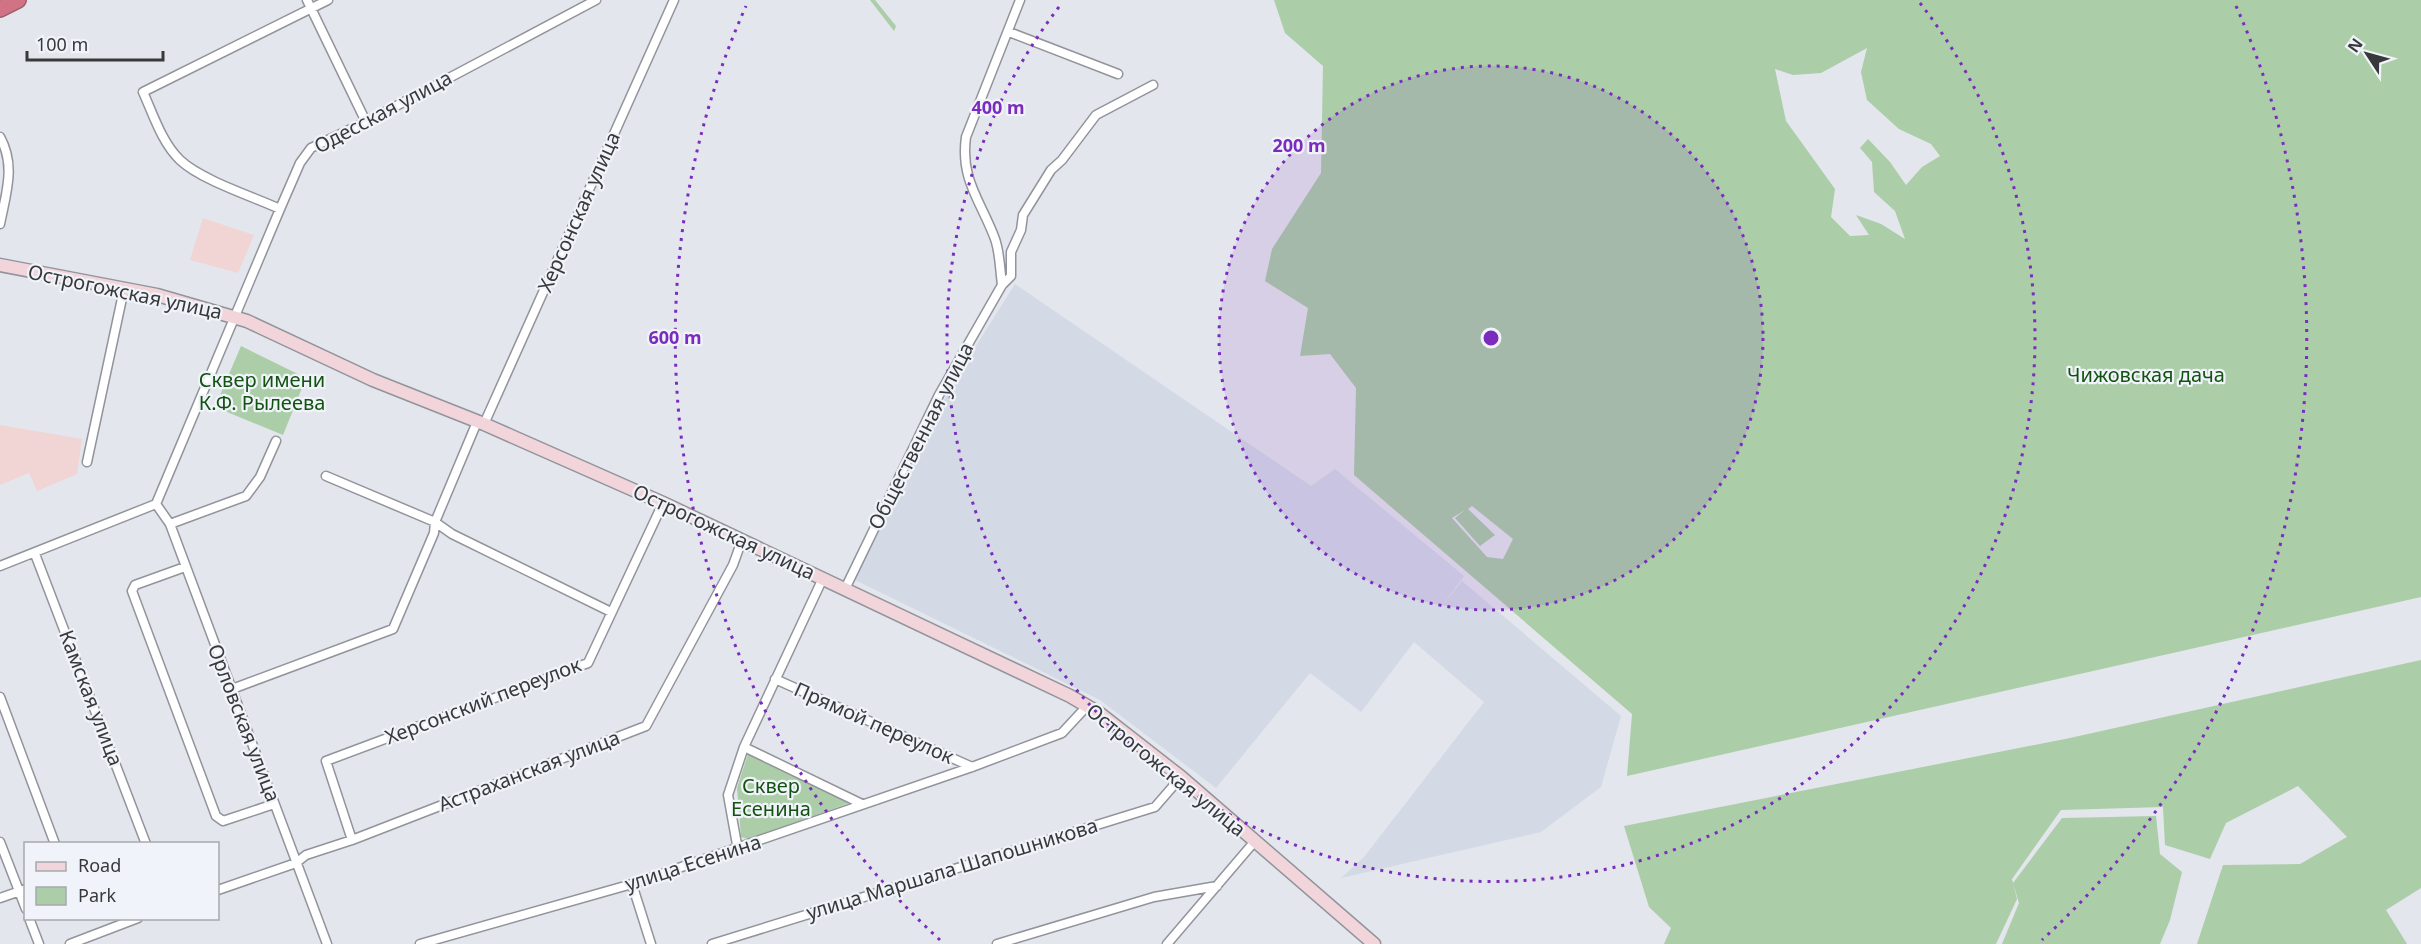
<svg xmlns="http://www.w3.org/2000/svg" width="2421" height="944" viewBox="0 0 2421 944" font-family="'Noto Sans',sans-serif">
  <rect width="100%" height="100%" fill="#e3e6ec"/>
  <path fill="#d3dae6" d="M 1015,284 L 1311,486 L 1335,469 L 1464,576 L 1437,613 L 1462,581 L 1621,716 L 1601,787 L 1541,832 L 1341,878 L 1364,857 L 1484,702 L 1414,642 L 1361,712 L 1310,673 L 1216,788 L 1100,700 L 851,578 L 907,465 L 964,365 Z"/>
  <path fill="#f0d5d4" d="M 203,218 L 254,235 L 238,273 L 190,260 Z
    M 0,425 L 82,439 L 77,474 L 37,491 L 29,473 L 0,485 Z"/>
  <path fill="#abcda8" fill-rule="evenodd" d="M 870,0 L 875,0 L 896,26 L 894,31 Z
    M 1274,0 L 2421,0 L 2421,597 L 1627,776 L 1632,714 L 1354,475 L 1356,388 L 1330,354 L 1300,356 L 1308,308 L 1265,281 L 1272,249 L 1321,173 L 1323,66 L 1285,33 ZM 1867,48 L 1861,72 L 1867,100 L 1899,129 L 1931,144 L 1940,156 L 1922,167 L 1906,185 L 1890,162 L 1868,139 L 1860,148 L 1872,162 L 1874,192 L 1895,211 L 1905,239 L 1881,224 L 1856,215 L 1869,235 L 1850,236 L 1831,217 L 1835,189 L 1786,121 L 1775,69 L 1793,75 L 1821,73 ZM 1472,506 L 1513,539 L 1503,559 L 1487,557 L 1452,518 L 1465,510 L 1455,518 L 1480,546 L 1495,535 L 1468,509 Z
    M 241,346 L 306,378 L 283,435 L 215,407 Z
    M 2421,660 L 2421,888 L 2386,910 L 2407,944 L 2197,944 L 2223,865 L 2300,864 L 2347,837 L 2298,786 L 2226,823 L 2210,859 L 2165,845 L 2163,807 L 2061,810 L 2012,879 L 2017,899 L 1996,944 L 1664,944 L 1671,928 L 1649,907 L 1624,826 L 2070,738 Z
    M 749,751 L 852,802 L 748,839 L 741,837 L 737,788 Z
    M 2156,816 L 2160,854 L 2182,872 L 2170,920 L 2160,944 L 2002,944 L 2019,903 L 2013,883 L 2062,818 Z"/>
  <g fill="none" stroke-linecap="round" stroke-linejoin="round">
    <g stroke="#91949a" stroke-width="11">
      <path id="street" d="M 307,0 L 366,122
        M 1009,32 L 1118,74
        M 0,137 C 16,166 6,193 0,224
        M 280,209 C 254,197 201,180 180,160 C 162,143 153,114 143,92 L 328,0
        M 1002,285 C 1000,270 1000,253 995,239 C 981,201 960,180 966,137 L 1020,0
        M 484,424 L 674,0
        M 87,462 L 124,289
        M 326,476 L 435,522 L 452,534 L 611,612
        M 156,504 L 170,524 L 327,944
        M 170,524 L 246,496 L 260,477 L 276,441
        M 35,554 L 146,844
        M 0,566 L 156,504 L 280,209 L 300,163 L 311,148 L 366,122 L 596,0
        M 185,567 L 135,585 L 132,591 L 216,816 L 223,821 L 274,804
        M 845,589 L 939,395 L 1002,285 L 1011,276 L 1011,252 L 1021,230 L 1023,215 L 1051,170 L 1062,160 L 1096,115 L 1153,85
        M 775,679 L 972,767
        M 232,689 L 393,629 L 434,533 L 435,522 L 477,422
        M 0,697 L 55,844
        M 744,747 L 862,804
        M 352,840 L 326,761 L 588,663 L 663,503
        M 0,842 L 26,909
        M 738,850 L 728,795 L 744,747 L 823,578
        M 632,884 L 651,944
        M 218,890 L 296,863 L 306,855 L 352,840 L 646,726 L 733,565 L 742,540
        M 0,898 L 26,889
        M 29,918 L 39,944
        M 70,944 L 138,918
        M 420,944 L 632,884 L 972,767 L 1062,733 L 1088,705
        M 712,944 L 1155,807 L 1181,777
        M 997,944 L 1154,897 L 1217,886
        M 1167,944 L 1255,841"/>
    </g>
    <g stroke="#91949a" stroke-width="15">
      <path id="secondary" d="M 0,265 L 157,295 L 247,321 L 373,380 L 484,424 L 663,503 L 1070,696 L 1099,713 L 1181,777 L 1374,944"/>
    </g>
    <g stroke="#9b5e6b" stroke-width="18">
      <path id="highway" d="M 0,9 L 18,0"/>
    </g>
    <use href="#street" stroke="#fff" stroke-width="8"/>
    <use href="#secondary" stroke="#f1d5da" stroke-width="12"/>
    <use href="#highway" stroke="#d17285" stroke-width="15"/>
  </g>
  <circle cx="1491" cy="338" r="272" fill="#7b2cbf" fill-opacity=".12"/>
  <g fill="none" stroke="#7b2cbf" stroke-width="3" stroke-dasharray="3 6">
    <circle cx="1491" cy="338" r="272"/>
    <path d="M1920 3A544 544 0 1 1 1062 3"/>
    <path d="M940 940A816 816 0 0 1 746 6M2236 6A816 816 0 0 1 2042 940"/>
  </g>
  <g text-anchor="middle" stroke-width="4.5" stroke-linejoin="round" paint-order="stroke">
    <g font-size="20" fill="#38393b" stroke="#f0f3f9">
      <text transform="translate(383 112) rotate(-28)" y="7">Одесская улица</text>
      <text transform="translate(579 212) rotate(-66)" y="7">Херсонская улица</text>
      <text transform="translate(125 292) rotate(12)" y="7">Острогожская улица</text>
      <text transform="translate(921 436) rotate(-63)" y="7">Общественная улица</text>
      <text transform="translate(724 532) rotate(25)" y="7">Острогожская улица</text>
      <text transform="translate(91 698) rotate(69)" y="7">Камская улица</text>
      <text transform="translate(483 701) rotate(-21)" y="7">Херсонский переулок</text>
      <text transform="translate(244 723) rotate(69)" y="7">Орловская улица</text>
      <text transform="translate(874 723) rotate(24)" y="7">Прямой переулок</text>
      <text transform="translate(1166 770) rotate(39)" y="7">Острогожская улица</text>
      <text transform="translate(529 771) rotate(-21)" y="7">Астраханская улица</text>
      <text transform="translate(693 863) rotate(-18)" y="7">улица Есенина</text>
      <text transform="translate(952 869) rotate(-17)" y="7">улица Маршала Шапошникова</text>
    </g>
    <g font-size="20" fill="#135312" stroke="#f0f3f9">
      <text x="2146" y="382">Чижовская дача</text>
      <text x="262" y="387">Сквер имени<tspan x="262" dy="23">К.Ф. Рылеева</tspan></text>
      <text x="771" y="793">Сквер<tspan x="771" dy="23">Есенина</tspan></text>
    </g>
  </g>
  <circle cx="1491" cy="338" r="9" fill="#7b2cbf" stroke="#f0f3f9" stroke-width="3"/>
  <g font-size="18" text-anchor="middle" font-weight="bold" fill="#7b2cbf" stroke="#f0f3f9" stroke-width="4.5" stroke-linejoin="round" paint-order="stroke">
    <text x="998" y="114">400 m</text>
    <text x="1299" y="152">200 m</text>
    <text x="675" y="344">600 m</text>
  </g>
  <rect x="24" y="842" width="195" height="78" fill="#f0f3f9" stroke="#a6a9ad" stroke-width="1.5"/>
  <rect x="36" y="862" width="30" height="9" fill="#f1d5da" stroke="#a6a9ad" stroke-width="1.5"/>
  <text x="78" y="872" font-size="18" fill="#38393b">Road</text>
  <rect x="36" y="887" width="30" height="18" fill="#abcda8" stroke="#a6a9ad" stroke-width="1.5"/>
  <text x="78" y="902" font-size="18" fill="#38393b">Park</text>
  <g transform="translate(2367 54) rotate(306)" stroke="#f0f3f9" stroke-width="4.5" paint-order="stroke">
  <path d="M0-4.5L10 22L0 15L-10 22Z" fill="#38393b"/>
  <text y="-9" font-size="16" font-weight="bold" text-anchor="middle" fill="#38393b">N</text>
  </g>
  <path d="M27 51v9h136v-9" fill="none" stroke="#38393b" stroke-width="3"/>
  <text x="36" y="51" font-size="18" fill="#38393b" stroke="#f0f3f9" stroke-width="4.5" paint-order="stroke">100 m</text>
</svg>
